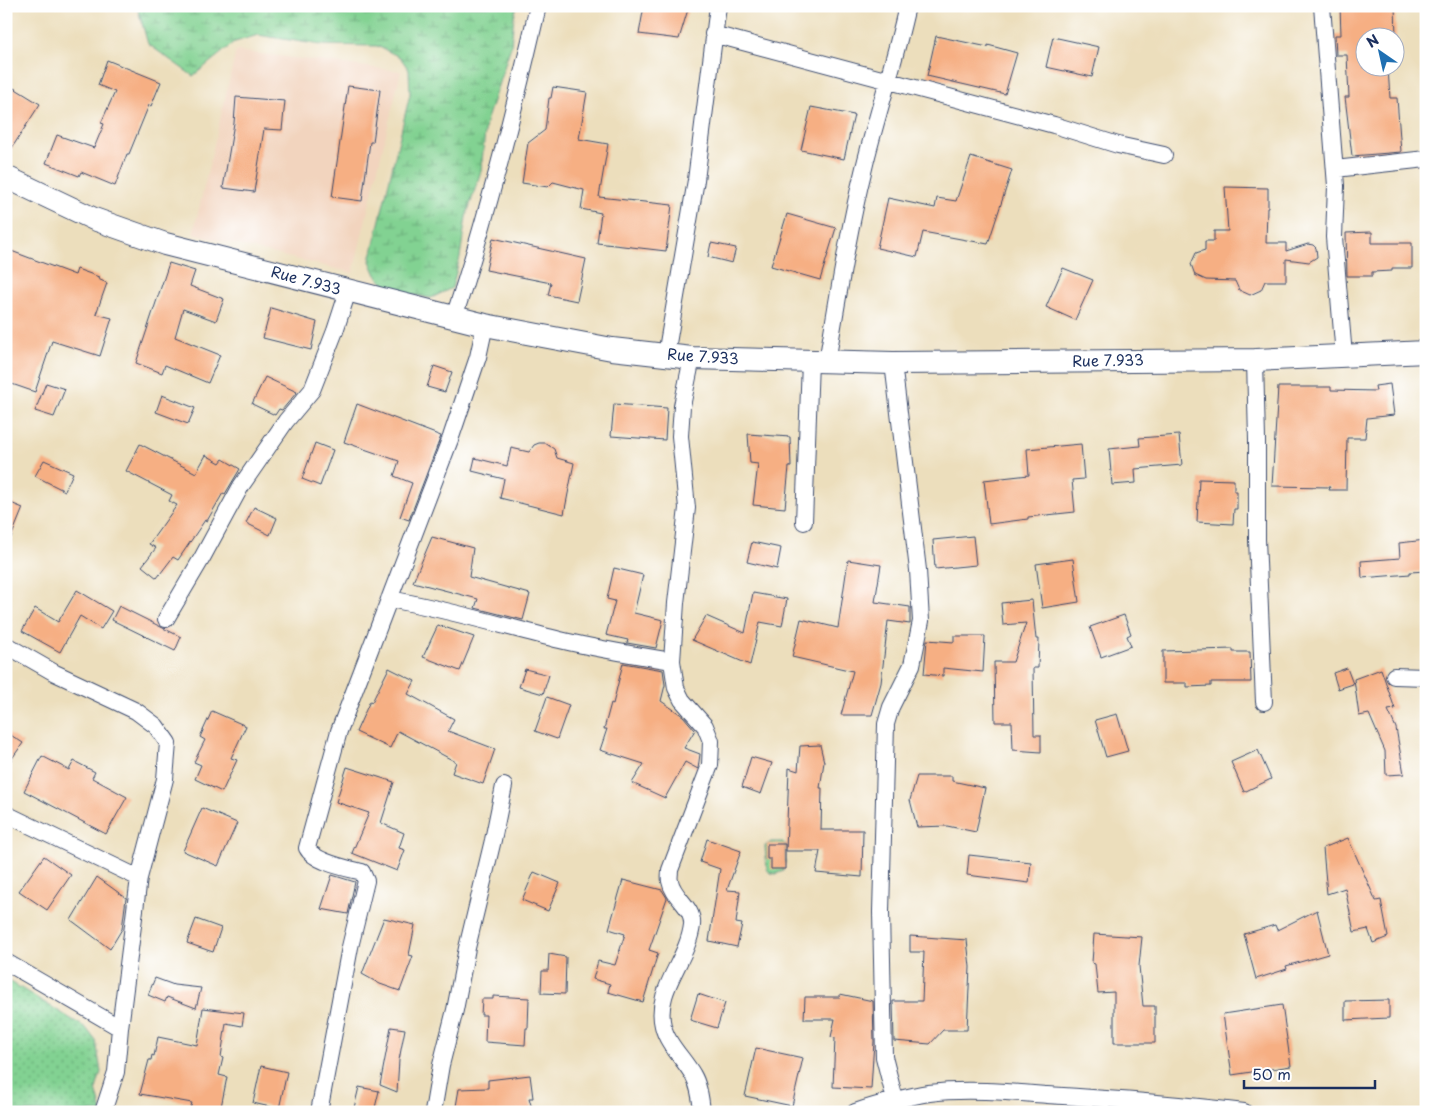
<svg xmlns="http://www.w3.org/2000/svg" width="1432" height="1118" viewBox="0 0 1432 1118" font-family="'Playpen Sans',sans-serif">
  <defs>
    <pattern id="grass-dots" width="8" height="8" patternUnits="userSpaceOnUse" patternTransform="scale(1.25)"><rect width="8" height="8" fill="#82d292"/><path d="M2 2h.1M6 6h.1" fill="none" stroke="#6aab7a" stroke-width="1.8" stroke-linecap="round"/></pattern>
    <pattern id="wetland-marsh" width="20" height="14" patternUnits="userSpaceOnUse" patternTransform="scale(1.25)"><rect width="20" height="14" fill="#82d292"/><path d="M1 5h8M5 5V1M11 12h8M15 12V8" fill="none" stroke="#6aab7a"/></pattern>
  </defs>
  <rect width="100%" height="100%" fill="#fff"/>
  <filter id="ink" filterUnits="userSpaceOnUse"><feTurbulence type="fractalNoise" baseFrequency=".02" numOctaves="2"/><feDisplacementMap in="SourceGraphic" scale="10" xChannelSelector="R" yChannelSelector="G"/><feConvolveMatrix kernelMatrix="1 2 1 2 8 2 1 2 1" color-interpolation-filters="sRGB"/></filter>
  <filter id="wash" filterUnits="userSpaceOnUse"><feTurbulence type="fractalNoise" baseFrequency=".0096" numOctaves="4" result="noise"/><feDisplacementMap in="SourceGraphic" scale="20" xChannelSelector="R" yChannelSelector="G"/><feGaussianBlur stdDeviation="1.12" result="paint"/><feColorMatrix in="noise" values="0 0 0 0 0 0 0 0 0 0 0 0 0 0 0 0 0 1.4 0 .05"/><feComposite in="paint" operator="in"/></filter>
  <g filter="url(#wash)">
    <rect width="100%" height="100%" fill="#ecdebc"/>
    <path fill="#f2d4be" d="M 236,51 L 401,71 L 353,273 L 193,234 Z"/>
    <path fill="url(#grass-dots)" stroke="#4e8078" d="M 771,842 L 783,842 L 786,845 L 785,863 L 783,871 L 776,874 L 770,873 L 767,869 L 765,846 Z
      M 6,979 L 86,1028 L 96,1041 L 101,1072 L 96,1089 L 102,1112 L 6,1112 Z"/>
    <path fill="url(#wetland-marsh)" stroke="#4e8078" d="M 137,6 L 517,6 L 514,16 L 511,46 L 486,122 L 481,171 L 466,217 L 460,257 L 452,288 L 431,298 L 392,292 L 376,275 L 370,261 L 410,94 L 409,70 L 400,57 L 377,46 L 321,45 L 258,35 L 235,42 L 193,76 L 148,44 Z"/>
    <g id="blocks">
      <path fill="#f6af83" d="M 644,6 L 689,6 L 679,39 L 639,34 Z
        M 1340,6 L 1395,6 L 1396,38 L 1364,38 L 1364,68 L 1388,68 L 1390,98 L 1397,98 L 1401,152 L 1352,156 L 1345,97 L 1349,97 L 1347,55 L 1336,55 L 1335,35 L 1341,35 Z
        M 936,36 L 988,47 L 988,45 L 1017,53 L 1005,94 L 927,76 Z
        M 1053,37 L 1099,47 L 1092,77 L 1046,67 Z
        M 107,60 L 161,82 L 151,106 L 149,105 L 129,154 L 127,154 L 115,186 L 81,172 L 79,176 L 46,163 L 57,135 L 94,148 L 104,124 L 101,123 L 115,92 L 98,85 Z
        M 348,86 L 380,90 L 373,142 L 370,142 L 362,201 L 332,197 Z
        M 553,87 L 587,92 L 579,139 L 608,144 L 599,197 L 672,205 L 666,251 L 597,243 L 601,213 L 581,209 L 584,190 L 553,182 L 548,187 L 522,183 L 528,143 L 545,130 L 549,98 L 551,98 Z
        M 14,88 L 40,104 L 6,157 L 6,98 Z
        M 236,97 L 285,101 L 282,130 L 264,129 L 254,192 L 223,188 L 234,123 Z
        M 811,107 L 854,115 L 844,159 L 801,150 Z
        M 971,157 L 1012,170 L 988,244 L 923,232 L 917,257 L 877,248 L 888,198 L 935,208 L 937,198 L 956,201 Z
        M 1225,187 L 1268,188 L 1268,208 L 1267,208 L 1266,243 L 1286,243 L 1286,251 L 1308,244 L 1313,245 L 1316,248 L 1317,257 L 1309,262 L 1286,259 L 1286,281 L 1265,281 L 1261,290 L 1250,295 L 1239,290 L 1235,281 L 1206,280 L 1195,275 L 1191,264 L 1196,253 L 1205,250 L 1205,241 L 1214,241 L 1214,231 L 1228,231 Z
        M 787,214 L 836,228 L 820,280 L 771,266 Z
        M 1372,232 L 1372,243 L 1412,243 L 1412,268 L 1392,268 L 1392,271 L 1372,272 L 1372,276 L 1347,276 L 1346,233 Z
        M 493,238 L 586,259 L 577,301 L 548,295 L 551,283 L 486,270 Z
        M 711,243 L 736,248 L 732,263 L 708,257 Z
        M 6,249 L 75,275 L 77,269 L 99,277 L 98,279 L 107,283 L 96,314 L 112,318 L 100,356 L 52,341 L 35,392 L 6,382 Z
        M 169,263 L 195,271 L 190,286 L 224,299 L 216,321 L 183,309 L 175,337 L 220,355 L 208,383 L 165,365 L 162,373 L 136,363 Z
        M 1063,268 L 1093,280 L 1075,320 L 1046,307 Z
        M 271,308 L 317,322 L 311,350 L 263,338 Z
        M 434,366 L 452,372 L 445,392 L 427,387 Z
        M 265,377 L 297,392 L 282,410 L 279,409 L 275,415 L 252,404 Z
        M 46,383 L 65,389 L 54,417 L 35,411 Z
        M 1390,384 L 1394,415 L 1367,418 L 1365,438 L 1347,438 L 1346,490 L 1329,490 L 1330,487 L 1272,486 L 1278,387 L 1331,387 L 1331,390 L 1376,391 L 1375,386 Z
        M 162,395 L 195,408 L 188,424 L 156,412 Z
        M 357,404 L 441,436 L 409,520 L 400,517 L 412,483 L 394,476 L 399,461 L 344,442 Z
        M 614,404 L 667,408 L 665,440 L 611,436 Z
        M 748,434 L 790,437 L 791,467 L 789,467 L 785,508 L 753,505 L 758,464 L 750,463 Z
        M 1179,435 L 1182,465 L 1135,469 L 1136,483 L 1112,485 L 1109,449 L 1140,446 L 1139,438 Z
        M 315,443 L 333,450 L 320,486 L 302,479 Z
        M 539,443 L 545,443 L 554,449 L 557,458 L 574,463 L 564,514 L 500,498 L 504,479 L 472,471 L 475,458 L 507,466 L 511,448 L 529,452 L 534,445 Z
        M 140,444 L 196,473 L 206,455 L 220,463 L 223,459 L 240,469 L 225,494 L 223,493 L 207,521 L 205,520 L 178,560 L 173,557 L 157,578 L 142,566 L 156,548 L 149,544 L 177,505 L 169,501 L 172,495 L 126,471 Z
        M 1081,444 L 1084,479 L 1072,480 L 1075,512 L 1028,517 L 1028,519 L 989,524 L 984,480 L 1029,475 L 1027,449 Z
        M 44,460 L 73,473 L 65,491 L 35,476 Z
        M 1199,479 L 1234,480 L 1234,491 L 1237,491 L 1237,509 L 1234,509 L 1233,524 L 1197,522 Z
        M 6,501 L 23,508 L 7,547 L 6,547 Z
        M 254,507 L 277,518 L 270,535 L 246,523 Z
        M 973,536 L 976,565 L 935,569 L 933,540 Z
        M 432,537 L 473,548 L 469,577 L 530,594 L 523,620 L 475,608 L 478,599 L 413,582 Z
        M 1426,540 L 1426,571 L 1410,572 L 1410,574 L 1362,578 L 1361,561 L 1400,558 L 1399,543 Z
        M 752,542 L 781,548 L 777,569 L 747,562 Z
        M 1073,559 L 1079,602 L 1042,608 L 1036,564 Z
        M 848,560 L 881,565 L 875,602 L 910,607 L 910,624 L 888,621 L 881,683 L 872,715 L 841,715 L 853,671 L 792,657 L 801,619 L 838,628 Z
        M 614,568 L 643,575 L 634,613 L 663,620 L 656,648 L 627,643 L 628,640 L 606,635 L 615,601 L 607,599 Z
        M 77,590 L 112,611 L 101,629 L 80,616 L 60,652 L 22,631 L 35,608 L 58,622 Z
        M 753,593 L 787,599 L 782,626 L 760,622 L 750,665 L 692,640 L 706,616 L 745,633 Z
        M 1032,600 L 1036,639 L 1039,639 L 1038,668 L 1033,668 L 1034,735 L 1041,735 L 1041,752 L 1013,750 L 1012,722 L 995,722 L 994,662 L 1013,662 L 1026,623 L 1003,625 L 1001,603 Z
        M 119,606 L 181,637 L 175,651 L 112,620 Z
        M 1124,615 L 1131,634 L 1127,636 L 1131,646 L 1101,657 L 1090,627 Z
        M 438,625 L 474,637 L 460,671 L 423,657 Z
        M 954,636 L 985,636 L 983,672 L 943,668 L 943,676 L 924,674 L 927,640 L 954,642 Z
        M 1233,649 L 1233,652 L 1250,652 L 1251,682 L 1211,682 L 1211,686 L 1187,687 L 1187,683 L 1163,683 L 1163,651 Z
        M 623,663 L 663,670 L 665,685 L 661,701 L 683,716 L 695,730 L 684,748 L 700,754 L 698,769 L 685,762 L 665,798 L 632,783 L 644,764 L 600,750 L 607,729 L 604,729 L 611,703 L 613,704 Z
        M 389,668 L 415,681 L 408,694 L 454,719 L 448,731 L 495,749 L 483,784 L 452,773 L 456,762 L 398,731 L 390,748 L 356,732 L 370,701 L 372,702 Z
        M 1347,668 L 1353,684 L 1338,689 L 1333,673 Z
        M 525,669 L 549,675 L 543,694 L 519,687 Z
        M 1381,669 L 1395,709 L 1388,710 L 1396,728 L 1404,774 L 1386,775 L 1385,751 L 1369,714 L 1359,716 L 1354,679 Z
        M 547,697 L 569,705 L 557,739 L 535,731 Z
        M 212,711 L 246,726 L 231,758 L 237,760 L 222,792 L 195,779 L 201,765 L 194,762 L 205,740 L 200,737 Z
        M 1117,714 L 1128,751 L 1106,757 L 1095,720 Z
        M 6,732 L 23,743 L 6,767 Z
        M 820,745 L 824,762 L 820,788 L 822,788 L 821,830 L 863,830 L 862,877 L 816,873 L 820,851 L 786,851 L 789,768 L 798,771 L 800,746 Z
        M 1258,750 L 1271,779 L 1244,792 L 1231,762 Z
        M 42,756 L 69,770 L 74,761 L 95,772 L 92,778 L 127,797 L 106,834 L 24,791 Z
        M 751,757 L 772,763 L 761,794 L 742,787 Z
        M 347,767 L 394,782 L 381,823 L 404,833 L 399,848 L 405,850 L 397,871 L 352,853 L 369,813 L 336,802 Z
        M 917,776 L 952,776 L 952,781 L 985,788 L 976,832 L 947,826 L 917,827 L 910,800 Z
        M 202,808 L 237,823 L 218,866 L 183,851 Z
        M 1348,838 L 1376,901 L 1381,900 L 1388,937 L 1373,943 L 1368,929 L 1354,932 L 1345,888 L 1327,894 L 1323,848 Z
        M 707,839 L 741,851 L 727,890 L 740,891 L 736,923 L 742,924 L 737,947 L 709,941 L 720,869 L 700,862 Z
        M 767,844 L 785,844 L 785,869 L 771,869 L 771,859 L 767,859 Z
        M 969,855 L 1031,862 L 1029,883 L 967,875 Z
        M 44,856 L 71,875 L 47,910 L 19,891 Z
        M 534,872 L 560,883 L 548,911 L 522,900 Z
        M 332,875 L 355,882 L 348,914 L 321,909 Z
        M 97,877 L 126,898 L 122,929 L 110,949 L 71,920 Z
        M 623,880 L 662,890 L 667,898 L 649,950 L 658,953 L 643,1002 L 608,992 L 610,984 L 593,979 L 598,961 L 615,965 L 625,934 L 609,929 Z
        M 1317,910 L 1328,954 L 1286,966 L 1287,969 L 1256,979 L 1244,934 L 1275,925 L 1277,930 Z
        M 384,918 L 415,925 L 409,955 L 413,956 L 400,991 L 380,984 L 362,974 Z
        M 196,919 L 221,928 L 213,952 L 187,943 Z
        M 1094,934 L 1142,937 L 1139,966 L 1143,1006 L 1155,1006 L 1155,1043 L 1114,1043 L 1114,992 L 1098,993 L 1095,964 L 1092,963 Z
        M 910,936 L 967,940 L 970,967 L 967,1030 L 943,1030 L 930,1044 L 894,1041 L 893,1001 L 922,1001 L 924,952 L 910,952 Z
        M 549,954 L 566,957 L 565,994 L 541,993 L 542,971 L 548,971 Z
        M 155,978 L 174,985 L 201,988 L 196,1008 L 167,997 L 165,1002 L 148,995 Z
        M 698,994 L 725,1003 L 717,1028 L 690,1020 Z
        M 840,994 L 873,1001 L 874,1041 L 871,1089 L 833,1087 L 835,1038 L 831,1037 L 835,1019 L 804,1019 L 805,997 L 840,997 Z
        M 493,996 L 529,998 L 528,1028 L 526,1028 L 525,1045 L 485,1042 L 486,1015 L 481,1015 L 482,999 L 493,999 Z
        M 1389,1000 L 1389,1018 L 1345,1020 L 1345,1001 Z
        M 1282,1005 L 1291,1066 L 1232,1075 L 1223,1014 Z
        M 203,1008 L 244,1013 L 242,1026 L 226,1023 L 221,1057 L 223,1058 L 219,1075 L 227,1077 L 220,1112 L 189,1112 L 192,1103 L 140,1094 L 149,1060 L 151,1060 L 152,1055 L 154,1056 L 158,1037 L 197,1045 Z
        M 391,1027 L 405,1029 L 399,1060 L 397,1092 L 380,1085 Z
        M 756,1048 L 803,1058 L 792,1106 L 745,1096 Z
        M 261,1066 L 287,1072 L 279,1109 L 253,1103 Z
        M 530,1075 L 533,1098 L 529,1098 L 533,1112 L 455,1112 L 459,1089 L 488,1088 L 488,1080 Z
        M 359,1087 L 379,1091 L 374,1112 L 353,1112 Z"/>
    </g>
  </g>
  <g filter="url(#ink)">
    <use href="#blocks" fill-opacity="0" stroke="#3a496c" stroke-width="1"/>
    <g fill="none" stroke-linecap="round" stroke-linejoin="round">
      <g stroke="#3a496c" stroke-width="18">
        <path id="street" d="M 1322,6 L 1336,186 L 1334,237 L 1344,356
          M 713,34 L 1054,125 L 1118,145 L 1164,155
          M 1335,169 L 1426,159
          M 454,317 C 488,215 514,111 538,6
          M 666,355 L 696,180 L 718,6
          M 692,358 L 682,406 L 680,436 L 687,508 L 676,603 L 672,661 L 676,688 L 682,700 L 705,726 L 711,741 L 710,765 L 670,870 C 670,873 669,878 670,881 C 673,898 694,907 692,925 C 688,960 654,990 663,1026 C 667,1044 684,1059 693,1075 C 699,1085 701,1100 702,1112
          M 1255,360 L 1257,440 L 1257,539 L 1264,702
          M 827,362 C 838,297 848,232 864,168 C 877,114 895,61 907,6
          M 893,363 L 918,570 L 921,621 L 912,665 L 891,707 L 886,724 L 881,912 L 884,1057 L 895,1100
          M 804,522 L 810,362
          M 389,599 C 447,609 503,626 560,640 C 597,649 635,655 672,661
          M 166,619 L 202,558 L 241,486 L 286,421 L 312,390 L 335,331 L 348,291
          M 6,645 L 55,673 L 136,711 L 156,726 L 168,743 L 165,779 L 139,878 L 120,1028 L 116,1072 L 103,1112
          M 1394,676 L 1426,677
          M 6,814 L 139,878
          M 6,962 L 120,1028
          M 319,1112 L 350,947 L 366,881 L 362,872 C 346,868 314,862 307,848 L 339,731 L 451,437 L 478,357 L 485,325
          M 433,1112 L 441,1065 L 455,1010 L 467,948 L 493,840 L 504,786
          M 855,1112 C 880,1104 904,1097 929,1093 C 965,1088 1010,1092 1047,1095 C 1113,1099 1178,1104 1244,1112"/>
      </g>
      <g stroke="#3a496c" stroke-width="24">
        <path id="secondary" d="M 6,177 L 94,219 L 165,244 L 485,325 L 612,349 L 692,358 L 893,363 L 1255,360 L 1426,352"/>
      </g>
      <use href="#street" stroke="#fff" stroke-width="16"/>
      <use href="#secondary" stroke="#fff" stroke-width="22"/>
    </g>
  </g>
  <g text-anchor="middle" stroke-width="4.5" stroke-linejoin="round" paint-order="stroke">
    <g font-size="15" fill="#1b2f5e" stroke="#fff">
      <text transform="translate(306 281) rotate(15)" y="5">Rue 7.933</text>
      <text transform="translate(703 357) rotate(4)" y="5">Rue 7.933</text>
      <text transform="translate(1108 361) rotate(-1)" y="5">Rue 7.933</text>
    </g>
  </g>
  <rect width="1432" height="1118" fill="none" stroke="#fff" stroke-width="25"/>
  <g transform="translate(1380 52) rotate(326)"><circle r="24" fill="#ffffff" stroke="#a4acbf"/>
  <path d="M0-4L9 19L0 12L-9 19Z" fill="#1f6fb2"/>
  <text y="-8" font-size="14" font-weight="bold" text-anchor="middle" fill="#1b2f5e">N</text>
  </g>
  <path d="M1244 1080v8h131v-8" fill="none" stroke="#1b2f5e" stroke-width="2.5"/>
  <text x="1252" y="1080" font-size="15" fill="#1b2f5e" stroke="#ffffff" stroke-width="4" paint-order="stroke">50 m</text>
</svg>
